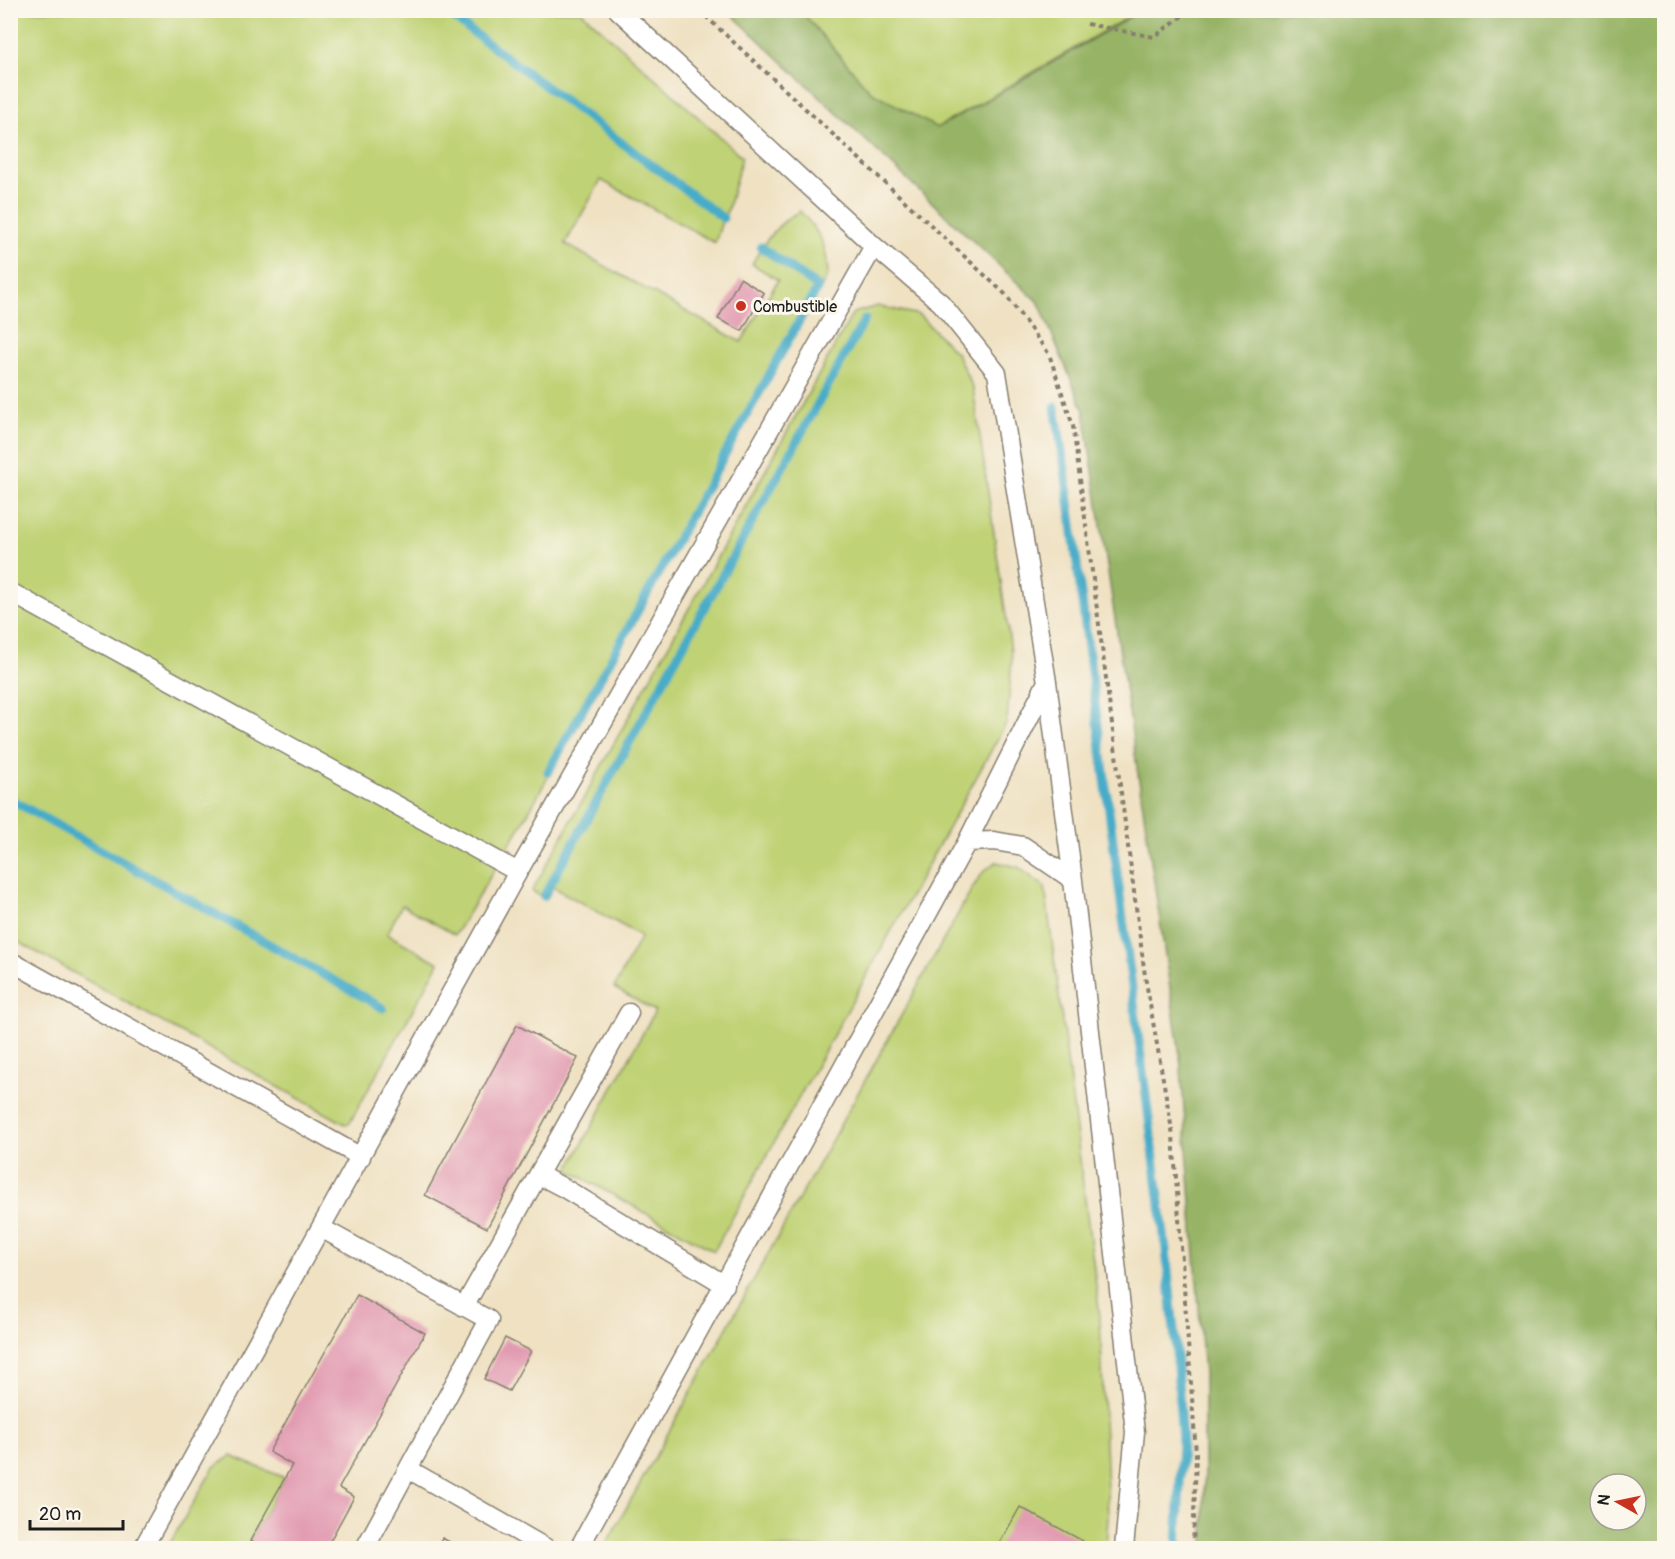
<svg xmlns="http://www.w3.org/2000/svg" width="1675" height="1559" viewBox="0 0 1675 1559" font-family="Pangolin,sans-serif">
  <rect width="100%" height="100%" fill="#fbf7ec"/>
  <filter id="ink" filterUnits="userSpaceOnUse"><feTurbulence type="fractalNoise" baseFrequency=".0167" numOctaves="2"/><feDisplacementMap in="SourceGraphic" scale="12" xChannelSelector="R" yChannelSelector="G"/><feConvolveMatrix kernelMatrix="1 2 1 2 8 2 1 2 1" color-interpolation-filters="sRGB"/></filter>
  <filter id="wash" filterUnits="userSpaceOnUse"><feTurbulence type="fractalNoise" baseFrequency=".008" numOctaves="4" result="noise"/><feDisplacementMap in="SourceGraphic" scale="24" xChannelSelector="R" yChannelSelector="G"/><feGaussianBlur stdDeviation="1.35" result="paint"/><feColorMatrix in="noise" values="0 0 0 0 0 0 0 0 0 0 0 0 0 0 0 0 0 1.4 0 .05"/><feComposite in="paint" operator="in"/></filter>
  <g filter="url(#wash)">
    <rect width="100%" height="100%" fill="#efe1c2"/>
    <path fill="#bfd275" stroke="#6e7748" stroke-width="1.5" d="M 11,11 L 581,11 L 742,157 L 727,212 L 723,218 L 715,243 L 601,180 L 565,244 L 741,342 L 778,280 L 752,264 C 764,242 777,223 800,211 C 820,233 827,244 828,275 L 519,829 L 455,935 L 402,905 L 387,934 L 439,963 L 349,1124 L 345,1124 L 11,938 Z
      M 801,11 L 1138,11 L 937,128 L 870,91 Z
      M 878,306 L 919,315 L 957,354 L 973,388 L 1012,658 L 1007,722 L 714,1251 L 568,1170 L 655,1011 L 614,988 L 641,936 L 553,887 L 545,899 L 532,891 L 853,313 Z
      M 996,862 L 1018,867 L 1045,887 L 1100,1316 L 1108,1518 L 1106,1548 L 604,1548 L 973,887 L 984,871 Z
      M 231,1456 L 285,1478 L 250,1541 L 263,1548 L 167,1548 L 214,1467 Z"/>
    <path fill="#97b466" stroke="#5a6841" stroke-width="1.5" fill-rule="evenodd" d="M 728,11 L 801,11 L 870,91 L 937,128 L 1014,85 L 1140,11 L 1664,11 L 1664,1548 L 1204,1548 L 1204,1375 L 1180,1056 L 1084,411 L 1039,303 ZM 1600,1484 L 1636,1484 L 1636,1520 L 1600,1520 Z"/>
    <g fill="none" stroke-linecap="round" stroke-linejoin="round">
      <path stroke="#47acc7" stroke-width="9" d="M 443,10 L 723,218
        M 1055,407 L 1064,463 L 1166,1250 L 1176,1350 L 1182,1442 L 1177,1548
        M 548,772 L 818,287 L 761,247
        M 10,799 L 383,1008
        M 544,896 L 865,319"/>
    </g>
    <g id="blocks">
      <path fill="#e29cb2" d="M 740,278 L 764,293 L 742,331 L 718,319 Z
        M 517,1025 L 578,1058 L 487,1228 L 425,1195 Z
        M 357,1295 L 425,1333 L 339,1488 L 354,1497 L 326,1548 L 263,1548 L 250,1541 L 292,1465 L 269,1452 Z
        M 505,1338 L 531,1351 L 509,1391 L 484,1379 Z
        M 1020,1507 L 1083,1541 L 1079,1548 L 997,1548 Z
        M 442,1538 L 461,1548 L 437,1548 Z"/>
    </g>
  </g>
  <g filter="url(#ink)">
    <use href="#blocks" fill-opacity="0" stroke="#867e6f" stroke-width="1.5"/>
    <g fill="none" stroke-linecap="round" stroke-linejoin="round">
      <g stroke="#867e6f" stroke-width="21">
        <path id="lane" d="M 618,10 L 874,246
          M 10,592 L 518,872
          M 967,842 L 994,841 L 1023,846 L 1073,880
          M 10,961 L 361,1157
          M 539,1175 L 564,1188 L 725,1285
          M 321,1228 L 489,1320 L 365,1548
          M 464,1307 L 629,1013
          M 408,1469 L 546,1548
          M 143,1548 L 518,872 L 874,246 L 941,303 L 997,373 L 1047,682 L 1073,880 L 1135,1432 L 1124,1548
          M 579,1548 L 967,842 L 1047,682"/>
      </g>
      <path stroke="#867e6f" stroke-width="4" stroke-dasharray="4.5 4.5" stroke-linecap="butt" d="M 699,10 L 1005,294 L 1049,354 L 1073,426 L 1145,976 L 1173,1136 L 1196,1453 L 1193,1548
        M 1087,24 L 1154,37 L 1190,10"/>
      <use href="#lane" stroke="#fff" stroke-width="18"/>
    </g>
  </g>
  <circle fill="#c8321e" stroke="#fbf7ec" stroke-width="2" cx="741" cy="306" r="6"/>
  <g text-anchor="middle" stroke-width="6" stroke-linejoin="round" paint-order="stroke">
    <g font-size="16" fill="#1c1c1c" stroke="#fbf7ec" text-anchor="start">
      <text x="753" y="312">Combustible</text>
    </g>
  </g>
  <rect width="1675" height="1559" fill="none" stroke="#fbf7ec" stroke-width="36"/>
  <g transform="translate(1618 1502) rotate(279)"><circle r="28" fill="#fbf7ec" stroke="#a29f99" stroke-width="1.5"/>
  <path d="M0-4.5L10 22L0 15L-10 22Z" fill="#c8321e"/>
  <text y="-9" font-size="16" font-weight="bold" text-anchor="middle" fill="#1c1c1c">N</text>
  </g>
  <path d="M30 1520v9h93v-9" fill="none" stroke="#1c1c1c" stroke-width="3"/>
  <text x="39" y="1520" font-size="18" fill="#1c1c1c" stroke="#fbf7ec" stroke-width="4.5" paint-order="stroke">20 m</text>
</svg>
